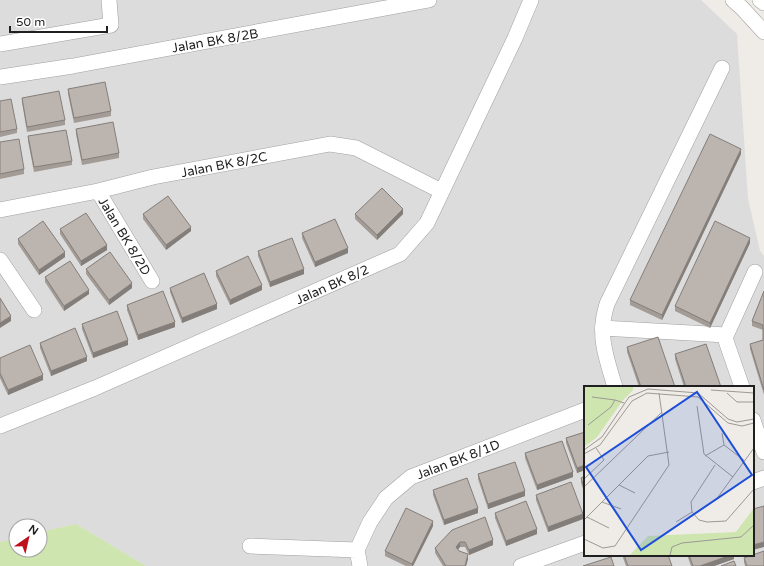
<svg xmlns="http://www.w3.org/2000/svg" width="764" height="566" viewBox="0 0 764 566" font-family="'Varela Round',sans-serif">
  <rect width="100%" height="100%" fill="#efebe6"/>
  <path fill="#dddcdc" fill-rule="evenodd" d="M 0,0 L 701,0 L 737,34 L 748,199 L 760,251 L 764,256 L 764,566 L 146,566 L 76,524 L 40,532 L 40,526 L 16,526 L 16,538 L 0,542 ZM 585,387 L 753,387 L 753,555 L 585,555 Z"/>
  <path fill="#cee5af" d="M 76,524 L 146,566 L 0,566 L 0,542 L 16,538 L 16,550 L 40,550 L 40,532 Z"/>
  <g fill="none" stroke-linecap="round" stroke-linejoin="round">
    <g stroke="#a0a0a0" stroke-width="16">
      <path id="minor" d="M 733,0 L 742,8 L 764,32
        M 760,0 L 764,3
        M 0,44 L 111,25 L 109,0
        M 0,77 L 73,66 L 429,0
        M 98,191 L 152,281
        M 0,210 L 98,191 L 153,177 L 330,144 L 356,148 L 441,191
        M 0,260 L 34,310
        M 602,328 L 726,335
        M 615,387 C 606,357 597,335 607,304 L 722,68
        M 742,387 L 725,338 L 755,272
        M 753,420 L 764,452
        M 0,426 L 95,388 L 400,254 L 427,223 L 515,38 L 531,0
        M 753,482 L 764,478
        M 250,546 L 357,550
        M 360,566 L 357,550 L 370,522 L 386,498 L 411,477 L 585,410
        M 521,566 L 585,543"/>
    </g>
    <use href="#minor" stroke="#fff" stroke-width="15"/>
  </g>
  <path fill="#a29b96" d="M 68,89 L 111,111 L 111,116 L 74,123 L 68,94 Z
    M 22,98 L 65,120 L 65,125 L 27,132 L 22,102 Z
    M 0,101 L 17,129 L 17,133 L 0,137 Z
    M 76,129 L 119,153 L 119,158 L 82,165 L 76,134 Z
    M 28,136 L 72,161 L 72,165 L 34,172 L 28,141 Z
    M 0,142 L 24,169 L 24,174 L 0,179 Z
    M 741,154 L 662,320 L 630,305 L 630,300 Z
    M 143,214 L 191,231 L 166,250 L 143,219 Z
    M 355,214 L 403,214 L 377,240 L 355,219 Z
    M 60,229 L 107,250 L 81,266 L 60,234 Z
    M 302,233 L 348,253 L 315,267 L 302,238 Z
    M 18,239 L 65,257 L 39,275 L 18,244 Z
    M 750,243 L 710,328 L 675,311 L 675,306 Z
    M 258,251 L 304,274 L 270,287 L 258,256 Z
    M 86,269 L 132,288 L 109,305 L 86,274 Z
    M 216,271 L 262,290 L 230,305 L 216,276 Z
    M 45,277 L 89,294 L 64,311 L 45,282 Z
    M 170,288 L 217,309 L 182,323 L 170,292 Z
    M 764,291 L 764,395 L 750,349 L 750,344 L 763,340 L 763,330 L 752,326 L 752,321 Z
    M 127,305 L 175,327 L 138,340 L 127,310 Z
    M 82,324 L 128,345 L 93,358 L 82,329 Z
    M 40,343 L 87,361 L 51,376 L 40,348 Z
    M 627,347 L 675,387 L 639,387 L 627,352 Z
    M 675,354 L 721,387 L 684,387 L 675,359 Z
    M 0,358 L 43,380 L 8,395 L 0,378 Z
    M 585,432 L 585,470 L 577,473 L 566,443 L 566,438 Z
    M 525,453 L 573,477 L 537,490 L 525,458 Z
    M 478,474 L 525,496 L 488,509 L 478,479 Z
    M 585,476 L 585,495 L 581,483 L 581,478 Z
    M 433,490 L 478,513 L 444,525 L 433,495 Z
    M 536,495 L 583,519 L 548,532 L 536,500 Z
    M 495,513 L 537,534 L 506,546 L 495,518 Z
    M 485,517 L 493,545 L 469,555 L 465,547 L 460,547 L 458,549 L 459,551 L 468,559 L 466,566 L 443,566 L 435,553 L 435,548 Z
    M 433,526 L 413,566 L 406,566 L 385,556 L 385,551 Z
    M 622,555 L 668,555 L 672,566 L 626,566 Z
    M 687,555 L 734,555 L 734,559 L 714,566 L 691,566 Z
    M 744,558 L 764,566 L 745,566 L 744,562 Z"/>
  <path fill="#847e7a" d="M 741,149 L 741,154 L 662,320 L 662,315 Z
    M 403,209 L 403,214 L 377,240 L 377,235 Z
    M 191,227 L 191,231 L 166,250 L 166,245 Z
    M 750,238 L 750,243 L 710,328 L 710,323 Z
    M 107,245 L 107,250 L 81,266 L 81,261 Z
    M 348,248 L 348,253 L 315,267 L 315,262 Z
    M 65,252 L 65,257 L 39,275 L 39,270 Z
    M 304,269 L 304,274 L 270,287 L 270,282 Z
    M 132,283 L 132,288 L 109,305 L 109,300 Z
    M 262,285 L 262,290 L 230,305 L 230,300 Z
    M 89,290 L 89,294 L 64,311 L 64,306 Z
    M 217,304 L 217,309 L 182,323 L 182,318 Z
    M 11,316 L 11,321 L 0,328 L 0,323 Z
    M 175,322 L 175,327 L 138,340 L 138,335 Z
    M 128,340 L 128,345 L 93,358 L 93,353 Z
    M 87,357 L 87,361 L 51,376 L 51,371 Z
    M 43,375 L 43,380 L 8,395 L 8,390 Z
    M 585,465 L 585,470 L 577,473 L 577,468 Z
    M 573,472 L 573,477 L 537,490 L 537,485 Z
    M 525,491 L 525,496 L 488,509 L 488,504 Z
    M 478,508 L 478,513 L 444,525 L 444,520 Z
    M 583,514 L 583,519 L 548,532 L 548,527 Z
    M 433,521 L 433,526 L 413,566 L 412,566 L 412,564 Z
    M 537,529 L 537,534 L 506,546 L 506,541 Z
    M 493,540 L 493,545 L 469,555 L 469,550 Z
    M 460,542 L 460,547 L 456,552 L 456,547 Z
    M 764,542 L 764,547 L 753,550 L 753,545 Z
    M 468,554 L 468,559 L 466,566 L 465,566 Z
    M 731,555 L 734,555 L 734,559 L 714,566 L 700,566 Z"/>
  <path fill="#bcb4af" stroke="#847e7a" d="M 105,82 L 111,111 L 74,118 L 68,89 Z
    M 59,91 L 65,120 L 27,127 L 22,98 Z
    M 11,99 L 17,129 L 0,132 L 0,101 Z
    M 113,122 L 119,153 L 82,160 L 76,129 Z
    M 66,130 L 72,161 L 34,167 L 28,136 Z
    M 710,134 L 741,149 L 662,315 L 630,300 Z
    M 19,139 L 24,169 L 0,174 L 0,142 Z
    M 382,188 L 403,209 L 377,235 L 355,214 Z
    M 168,196 L 191,227 L 166,245 L 143,214 Z
    M 86,213 L 107,245 L 81,261 L 60,229 Z
    M 335,219 L 348,248 L 315,262 L 302,233 Z
    M 43,221 L 65,252 L 39,270 L 18,239 Z
    M 715,221 L 750,238 L 710,323 L 675,306 Z
    M 292,238 L 304,269 L 270,282 L 258,251 Z
    M 110,252 L 132,283 L 109,300 L 86,269 Z
    M 248,256 L 262,285 L 230,300 L 216,271 Z
    M 70,261 L 89,290 L 64,306 L 45,277 Z
    M 204,273 L 217,304 L 182,318 L 170,288 Z
    M 163,291 L 175,322 L 138,335 L 127,305 Z
    M 764,291 L 764,390 L 750,344 L 763,340 L 763,325 L 752,321 Z
    M 0,298 L 11,316 L 0,323 Z
    M 117,311 L 128,340 L 93,353 L 82,324 Z
    M 75,328 L 87,357 L 51,371 L 40,343 Z
    M 658,337 L 675,387 L 641,387 L 627,347 Z
    M 706,344 L 721,387 L 686,387 L 675,354 Z
    M 30,345 L 43,375 L 8,390 L 0,373 L 0,358 Z
    M 585,432 L 585,465 L 577,468 L 566,438 Z
    M 562,441 L 573,472 L 537,485 L 525,453 Z
    M 515,462 L 525,491 L 488,504 L 478,474 Z
    M 585,476 L 585,490 L 581,478 Z
    M 467,478 L 478,508 L 444,520 L 433,490 Z
    M 571,482 L 583,514 L 548,527 L 536,495 Z
    M 526,501 L 537,529 L 506,541 L 495,513 Z
    M 764,506 L 764,542 L 753,545 L 753,509 Z
    M 406,508 L 433,521 L 412,564 L 385,551 Z
    M 485,517 L 493,540 L 469,550 L 465,542 L 460,542 L 456,547 L 459,551 L 468,554 L 465,566 L 446,566 L 435,548 L 452,530 Z
    M 764,551 L 764,566 L 747,566 L 744,558 Z
    M 624,555 L 668,555 L 672,566 L 628,566 Z
    M 689,555 L 731,555 L 700,566 L 693,566 Z
    M 611,557 L 614,566 L 583,566 Z
    M 734,561 L 736,566 L 721,566 Z"/>
  <g text-anchor="middle" stroke-width="3.5" stroke-linejoin="round" paint-order="stroke">
    <g font-size="13" fill="#1f1f1f" stroke="#fff">
      <text transform="translate(215 40) rotate(-10)" y="5">Jalan BK 8/2B</text>
      <text transform="translate(224 164) rotate(-11)" y="5">Jalan BK 8/2C</text>
      <text transform="translate(125 236) rotate(59)" y="5">Jalan BK 8/2D</text>
      <text transform="translate(332 284) rotate(-24)" y="5">Jalan BK 8/2</text>
      <text transform="translate(458 459) rotate(-21)" y="5">Jalan BK 8/1D</text>
    </g>
  </g>
  <g transform="translate(584 386)">
    <rect width="170" height="170" fill="#efebe6"/>
    <path d="M 0,1 L 49,1 L 49,4 L 39,14 L 13,51 L 0,61 ZM 170,122 L 170,169 L 46,169 L 64,150 L 152,146 Z" fill="#cee5af"/>
    <path fill="none" stroke="#9c9996" stroke-width="1" d="M 127,4 L 170,7M 143,7 L 153,16 L 170,16M 8,11 L 31,14M 113,20 L 120,68 L 149,91M 4,39 L 27,21 L 31,14 L 40,17M 138,47 L 140,59 L 161,75M 0,64 L 18,51 L 45,11 L 64,3 L 114,7 L 144,33 L 153,36 L 170,33M 0,68 L 16,59 L 48,15 L 63,7 L 114,11 L 144,37 L 158,40 L 170,37M 121,70 L 140,59M 131,79 L 107,116 L 108,126 L 115,134 L 123,136 L 142,135 L 170,103M 0,93 L 20,74 L 12,62M 35,99 L 51,107M 0,101 L 78,26M 131,115 L 170,62M 18,116 L 37,123M 3,131 L 25,142M 0,134 L 64,70 L 85,66M 92,136 L 108,126M 0,153 L 19,162 L 31,160 L 85,79 L 75,7M 86,169 L 88,161 L 98,157 L 157,151 L 170,139"/>
    <path fill="#1d4ed8" fill-opacity="0.15" stroke="#1d4ed8" stroke-width="2" d="M 113,6 L 168,89 L 57,164 L 2,81 Z"/>
    <rect width="170" height="170" fill="none" stroke="#1f1f1f" stroke-width="2"/>
  </g>
  <g transform="translate(28 538) rotate(34)"><circle r="19" fill="#ffffff" stroke="#a5a5a5"/>
  <path d="M0-3L7 15L0 10L-7 15Z" fill="#bf0f1c"/>
  <text y="-6" font-size="11" font-weight="bold" text-anchor="middle" fill="#1f1f1f">N</text>
  </g>
  <path d="M10 26v6h97v-6" fill="none" stroke="#1f1f1f" stroke-width="2"/>
  <text x="16" y="26" font-size="12" fill="#1f1f1f" stroke="#ffffff" stroke-width="3" paint-order="stroke">50 m</text>
</svg>
